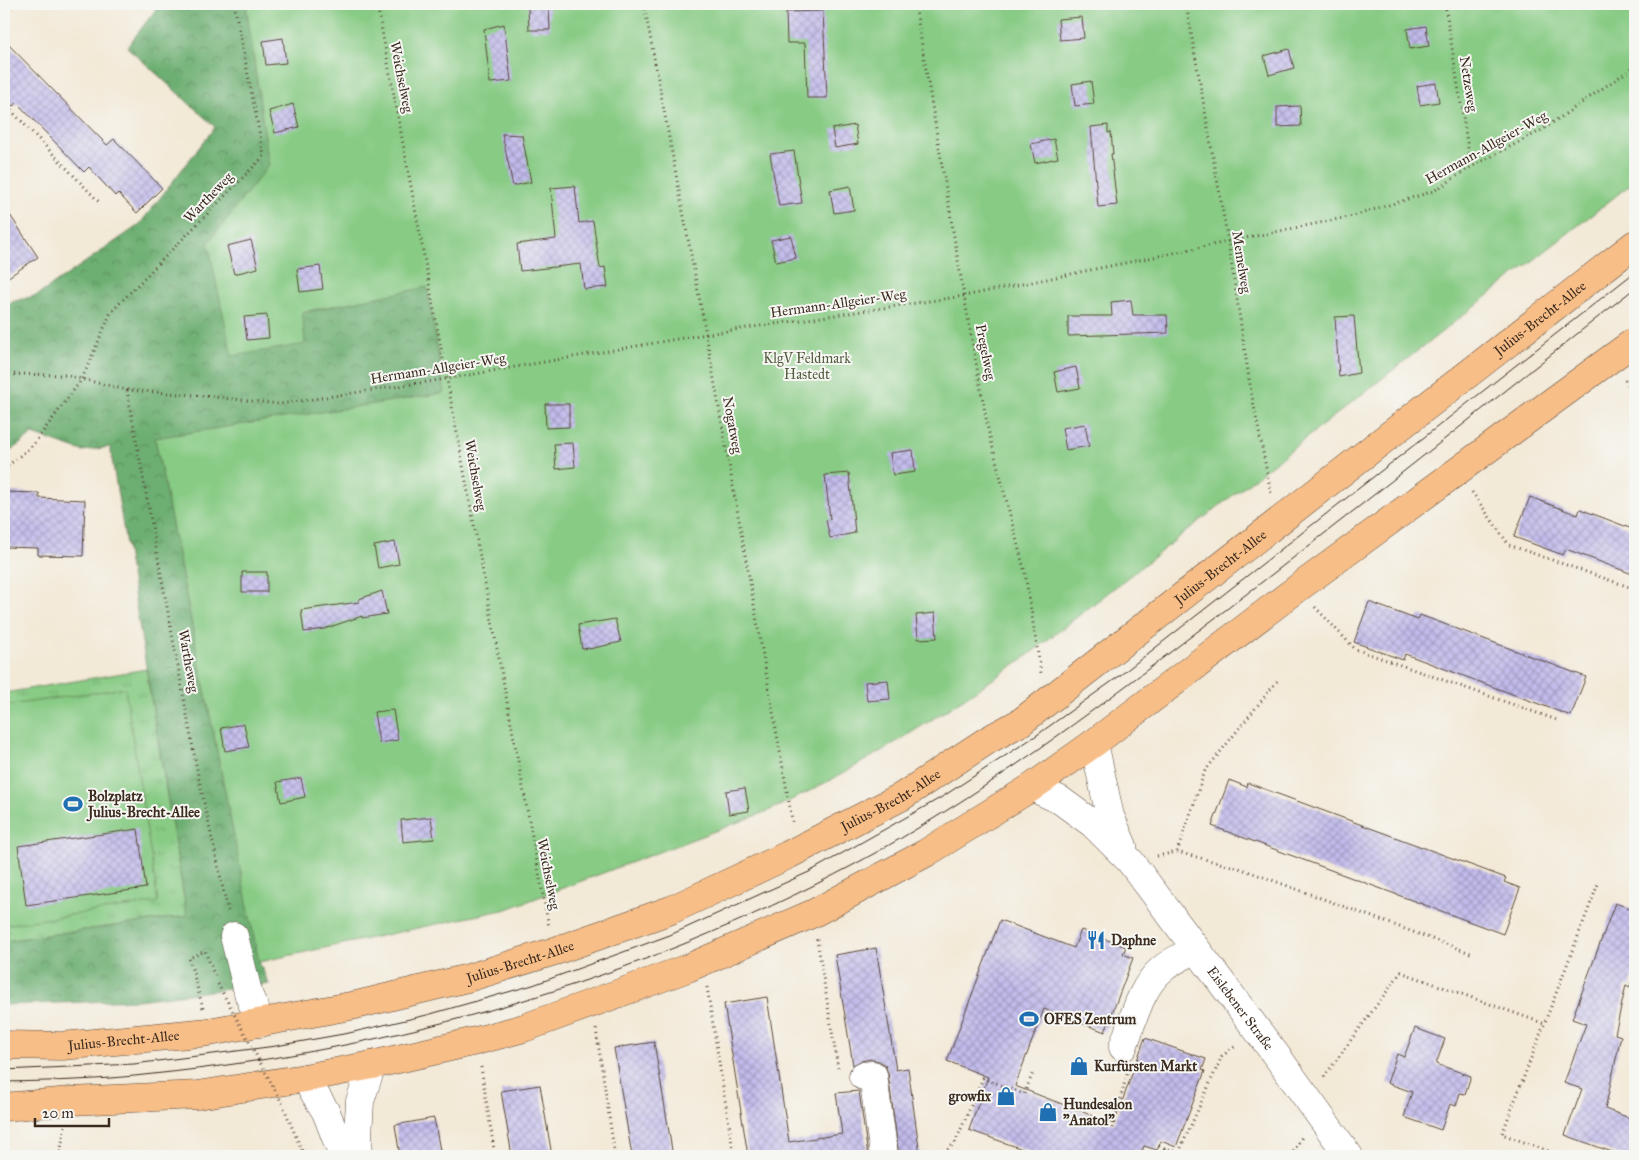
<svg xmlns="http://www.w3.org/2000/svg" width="1639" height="1160" viewBox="0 0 1639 1160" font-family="'IM FELL Great Primer',serif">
  <defs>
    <pattern id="grass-tufts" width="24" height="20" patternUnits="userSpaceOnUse" patternTransform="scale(1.25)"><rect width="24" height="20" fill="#87cb84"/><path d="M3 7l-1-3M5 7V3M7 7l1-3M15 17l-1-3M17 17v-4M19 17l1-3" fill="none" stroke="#75ae72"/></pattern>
    <pattern id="forest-crowns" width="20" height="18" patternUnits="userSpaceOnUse" patternTransform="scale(1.25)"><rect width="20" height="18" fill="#6daf72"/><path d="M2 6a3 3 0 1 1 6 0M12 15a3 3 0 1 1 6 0" fill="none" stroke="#5b8f5d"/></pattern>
    <pattern id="building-cross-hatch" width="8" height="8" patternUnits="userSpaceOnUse" patternTransform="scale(1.25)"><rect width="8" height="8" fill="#c2bbec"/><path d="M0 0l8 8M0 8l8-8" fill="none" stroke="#9f98bf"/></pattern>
  </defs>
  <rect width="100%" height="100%" fill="#f6f6f2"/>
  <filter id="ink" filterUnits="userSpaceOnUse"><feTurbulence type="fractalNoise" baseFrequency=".02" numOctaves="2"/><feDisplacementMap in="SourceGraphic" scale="10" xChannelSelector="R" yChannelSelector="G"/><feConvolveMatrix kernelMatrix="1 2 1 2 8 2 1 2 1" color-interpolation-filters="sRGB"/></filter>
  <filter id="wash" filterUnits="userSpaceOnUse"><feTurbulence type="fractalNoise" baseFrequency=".0096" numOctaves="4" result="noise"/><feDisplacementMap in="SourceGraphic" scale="20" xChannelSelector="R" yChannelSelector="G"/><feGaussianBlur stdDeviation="1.12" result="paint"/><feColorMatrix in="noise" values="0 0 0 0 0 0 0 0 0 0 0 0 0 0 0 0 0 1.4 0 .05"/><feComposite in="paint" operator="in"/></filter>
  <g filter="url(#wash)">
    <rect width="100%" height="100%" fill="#f3e9d7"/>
    <path fill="url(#grass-tufts)" stroke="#617a51" d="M 146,669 L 187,916 L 4,941 L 4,693 Z"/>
    <path fill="url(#forest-crowns)" stroke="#546c48" d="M 160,4 L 246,4 L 269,165 L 208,243 L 302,313 L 427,286 L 445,393 L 155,438 L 259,962 L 269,984 L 137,1000 L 4,1005 L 4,941 L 187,916 L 110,447 L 82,451 L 33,434 L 4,456 L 4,304 L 38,295 L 139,225 L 215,127 L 127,47 Z"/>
    <path fill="#87cb84" stroke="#617a51" d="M 246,4 L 1635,4 L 1635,181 L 1027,656 C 945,712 859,770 768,811 L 507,909 L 259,962 L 155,438 L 445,393 L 427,287 L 302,312 L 305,344 L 232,356 L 208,243 L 269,165 Z
      M 125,688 L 158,902 L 4,925 L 4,706 Z"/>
    <g id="blocks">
      <path fill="url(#building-cross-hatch)" d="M 528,7 L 549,7 L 550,30 L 529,30 Z
        M 823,11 L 827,98 L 807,98 L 805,43 L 787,43 L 786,12 Z
        M 1082,17 L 1084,38 L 1060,40 L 1058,19 Z
        M 504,24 L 511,81 L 490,83 L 484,29 Z
        M 1426,26 L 1429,46 L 1410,49 L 1407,29 Z
        M 283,38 L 286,63 L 266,65 L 263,41 Z
        M 4,40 L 107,145 L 114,139 L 162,188 L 137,213 L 118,193 L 115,196 L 89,167 L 84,172 L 17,103 L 13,106 L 4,96 Z
        M 1289,49 L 1294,68 L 1269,75 L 1264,56 Z
        M 1091,81 L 1094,104 L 1075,106 L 1072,84 Z
        M 1436,83 L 1439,102 L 1420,105 L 1417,86 Z
        M 293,104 L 299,127 L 275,133 L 269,111 Z
        M 1300,106 L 1301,126 L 1277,127 L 1277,107 Z
        M 855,125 L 858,144 L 835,148 L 832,129 Z
        M 1108,125 L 1108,133 L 1111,132 L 1113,154 L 1111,154 L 1117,205 L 1098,207 L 1091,127 Z
        M 502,134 L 522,135 L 531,182 L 513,186 Z
        M 1054,139 L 1058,158 L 1035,163 L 1031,144 Z
        M 794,151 L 802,203 L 779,206 L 770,154 Z
        M 575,186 L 579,223 L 593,221 L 600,268 L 605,267 L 608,287 L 584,289 L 581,264 L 520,271 L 517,244 L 556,239 L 551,188 Z
        M 850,186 L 854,210 L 834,213 L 830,190 Z
        M 4,206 L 38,257 L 4,280 Z
        M 791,236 L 796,258 L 776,262 L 771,240 Z
        M 251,240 L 258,268 L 234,274 L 227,246 Z
        M 320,266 L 323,289 L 300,292 L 297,269 Z
        M 1131,300 L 1133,315 L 1167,315 L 1168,333 L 1068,336 L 1068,316 L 1112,316 L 1111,302 Z
        M 267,315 L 269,338 L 247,340 L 244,317 Z
        M 1354,316 L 1359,373 L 1339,377 L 1335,317 Z
        M 1076,367 L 1080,388 L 1058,392 L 1054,372 Z
        M 545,404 L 569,404 L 569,427 L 546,428 Z
        M 1085,424 L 1089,446 L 1066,450 L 1062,428 Z
        M 573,443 L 575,467 L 556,469 L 554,444 Z
        M 913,450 L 915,472 L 893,475 L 890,453 Z
        M 849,473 L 855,533 L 830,538 L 826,520 L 830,519 L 825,475 Z
        M 4,492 L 39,493 L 39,498 L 85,500 L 83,556 L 38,555 L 38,548 L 4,547 Z
        M 1530,497 L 1578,515 L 1580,509 L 1635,530 L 1635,575 L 1566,549 L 1563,555 L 1514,537 Z
        M 395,542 L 399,564 L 378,568 L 374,546 Z
        M 242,572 L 267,572 L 267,592 L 242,592 Z
        M 382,591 L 387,614 L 362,618 L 362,616 L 324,629 L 304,632 L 301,610 L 359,602 L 359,599 Z
        M 1369,602 L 1418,620 L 1420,615 L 1586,677 L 1571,716 L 1405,654 L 1403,660 L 1354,642 Z
        M 935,613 L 937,638 L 918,639 L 916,615 Z
        M 615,619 L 621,642 L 589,649 L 589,648 L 582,649 L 578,625 Z
        M 888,680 L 890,699 L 867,701 L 865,682 Z
        M 393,710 L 398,740 L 379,743 L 374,712 Z
        M 244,724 L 249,747 L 225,751 L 221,728 Z
        M 301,778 L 305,797 L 281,802 L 277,782 Z
        M 1229,780 L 1247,787 L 1248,783 L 1506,878 L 1504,882 L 1520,888 L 1503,934 L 1212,826 Z
        M 745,788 L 749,811 L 729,814 L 726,791 Z
        M 431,817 L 434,839 L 403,842 L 401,820 Z
        M 138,829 L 146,888 L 26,905 L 18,846 Z
        M 1615,903 L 1635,910 L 1635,967 L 1630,987 L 1626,985 L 1615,1034 L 1621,1036 L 1605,1109 L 1635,1120 L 1635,1156 L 1623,1156 L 1565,1135 L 1582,1089 L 1564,1083 L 1586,1024 L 1572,1019 Z
        M 1000,920 L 1074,948 L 1081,930 L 1126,947 L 1123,954 L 1133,958 L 1105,1032 L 1044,1009 L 1015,1086 L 1114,1124 L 1145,1038 L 1206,1059 L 1202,1070 L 1205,1071 L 1176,1147 L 1161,1141 L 1157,1150 L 1144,1146 L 1140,1156 L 1042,1156 L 969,1130 L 988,1077 L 947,1061 Z
        M 876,948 L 896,1070 L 908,1068 L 920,1155 L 899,1156 L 888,1073 L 885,1065 L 879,1061 L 871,1059 L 861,1061 L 853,1065 L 835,955 Z
        M 767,997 L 789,1142 L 842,1134 L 836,1093 L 859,1091 L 868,1156 L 748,1156 L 724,1004 Z
        M 1415,1028 L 1445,1039 L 1436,1064 L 1471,1076 L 1465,1094 L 1460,1093 L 1456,1106 L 1450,1104 L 1441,1130 L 1404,1117 L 1412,1092 L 1387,1083 L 1397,1054 L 1404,1057 Z
        M 654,1042 L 673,1156 L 632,1156 L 614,1048 Z
        M 540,1085 L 552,1156 L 512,1156 L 501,1091 Z
        M 434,1118 L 441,1156 L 400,1156 L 395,1125 Z"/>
    </g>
  </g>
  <g filter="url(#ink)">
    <use href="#blocks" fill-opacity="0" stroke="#57473a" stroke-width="1"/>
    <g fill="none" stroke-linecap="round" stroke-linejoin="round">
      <g stroke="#57473a" stroke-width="29">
        <g id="minor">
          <path d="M 1094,743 L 1110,816 L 1123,846"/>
          <path id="s1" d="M 1032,787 L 1060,800 L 1093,824 L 1130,861 L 1276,1055 L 1349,1156"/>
          <path d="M 234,936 L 249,996 L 261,1023"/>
          <path d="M 1123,1047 C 1133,1021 1140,988 1161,970 C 1171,961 1183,956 1195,950"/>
          <path d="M 863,1076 L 873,1075 L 884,1156"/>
          <path d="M 305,1078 L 326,1112 L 343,1156"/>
          <path d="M 359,1156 L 358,1135 L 360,1101 L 372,1065"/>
        </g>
      </g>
      <g stroke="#57473a" stroke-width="29">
        <g id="major">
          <path id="s2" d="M 4,1045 L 62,1046 L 209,1032 L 356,1005 L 468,978 L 555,951 L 671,910 L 788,855 L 901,797 L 988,740 L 1021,722 L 1635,244"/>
          <path d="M 4,1107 L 71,1101 L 198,1095 L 305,1078 L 372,1065 L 476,1041 L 524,1028 L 688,968 L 814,913 L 926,853 L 1032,787 L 1094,743 L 1298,588 L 1635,341"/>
        </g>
      </g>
      <path stroke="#57473a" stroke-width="3" stroke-dasharray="1 4" stroke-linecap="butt" d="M 377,4 L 549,927
        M 644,4 L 706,334 L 793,825
        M 915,4 L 964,296 L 988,429 L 1025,573 L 1041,673
        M 1186,4 L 1228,241 L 1251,391 L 1271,493
        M 1445,4 L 1471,167
        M 4,12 L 16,4
        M 4,103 L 101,204
        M 4,374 L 65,375 L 127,390 L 194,395 L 280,404 L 446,379 L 706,334 L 964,296 L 1353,216 L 1434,191 L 1471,167 L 1542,130 L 1635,66
        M 1625,380 L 1635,395
        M 127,390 L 198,775 L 228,911
        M 4,469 L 33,445 L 82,379 L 111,312 L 264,156 L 234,4
        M 1472,492 L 1509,545 L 1635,589
        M 1315,607 L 1355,649 L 1557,720
        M 1177,852 L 1205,771 L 1278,680
        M 1157,856 L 1177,852 L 1239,868 L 1473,954
        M 817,939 L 838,1068
        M 707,987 L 734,1156
        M 203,1008 L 189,958 L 205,951 L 216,979
        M 596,1029 L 615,1156
        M 481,1067 L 495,1156
        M 1324,1077 L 1401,972 L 1545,1024
        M 284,1108 L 304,1156
        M 65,1126 L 60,1154 L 66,1156
        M 1112,1128 L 1128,1071
        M 1159,1146 L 1164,1148 L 1160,1156
        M 1164,1148 L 1179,1152 L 1222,1056 L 1237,1045
        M 940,1156 L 955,1143 L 983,1078 L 1024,1094 L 1033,1073
        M 1291,1156 L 1303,1135
        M 1562,1156 L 1502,1134 L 1598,884"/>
      <use href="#minor" stroke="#fff" stroke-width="28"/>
      <use href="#major" stroke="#f7be88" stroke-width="28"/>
      <path stroke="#3b2a1e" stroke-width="1" d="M 4,1070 L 134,1064 L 276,1046 L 349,1033 L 427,1015 L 533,985 L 670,935 L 809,872 L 942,797 L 1037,735 L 1118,677 L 1635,272
        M 4,1082 C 53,1081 103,1080 153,1074 C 397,1049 638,980 855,864 C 978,798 1091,713 1202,628 C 1348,517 1491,402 1635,288"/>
      <path stroke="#57473a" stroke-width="3" stroke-dasharray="1 4" stroke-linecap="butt" d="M 218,984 L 283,1105"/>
    </g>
  </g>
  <defs>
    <g id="stadium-bare" transform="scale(1.5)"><path d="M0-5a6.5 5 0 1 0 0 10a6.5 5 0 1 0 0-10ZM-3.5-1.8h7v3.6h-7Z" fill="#1f6fb2" stroke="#f6f6f2" stroke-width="2.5" paint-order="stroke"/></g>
    <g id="restaurant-bare" transform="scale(1.5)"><path d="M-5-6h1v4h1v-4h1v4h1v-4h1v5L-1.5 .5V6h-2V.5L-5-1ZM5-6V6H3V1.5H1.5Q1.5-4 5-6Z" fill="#1f6fb2" stroke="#f6f6f2" stroke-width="2.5" paint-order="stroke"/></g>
    <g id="shop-bare" transform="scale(1.5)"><path d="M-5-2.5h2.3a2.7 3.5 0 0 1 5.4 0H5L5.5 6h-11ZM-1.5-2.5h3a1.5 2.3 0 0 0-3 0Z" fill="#1f6fb2" stroke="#f6f6f2" stroke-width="2.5" paint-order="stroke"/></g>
  </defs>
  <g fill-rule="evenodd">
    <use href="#stadium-bare" x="73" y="804"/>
    <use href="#restaurant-bare" x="1096" y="940"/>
    <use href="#stadium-bare" x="1029" y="1019"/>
    <use href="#shop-bare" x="1079" y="1066"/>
    <use href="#shop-bare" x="1006" y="1096"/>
    <use href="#shop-bare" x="1048" y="1112"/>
  </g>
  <g text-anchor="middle" stroke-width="4" stroke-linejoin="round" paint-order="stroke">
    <g font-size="14" fill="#3b2a1e" stroke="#f6f6f2">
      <text transform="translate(402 77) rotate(79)" y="5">Weichselweg</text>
      <text transform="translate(1469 84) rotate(81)" y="5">Netzeweg</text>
      <text transform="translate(1486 147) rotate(-29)" y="5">Hermann-Allgeier-Weg</text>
      <text transform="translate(208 197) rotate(-46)" y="5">Wartheweg</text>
      <text transform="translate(1242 262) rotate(81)" y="5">Memelweg</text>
      <text transform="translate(838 303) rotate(-8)" y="5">Hermann-Allgeier-Weg</text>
      <text dy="5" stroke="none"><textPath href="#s2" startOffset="1740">Julius-Brecht-Allee</textPath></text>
      <text transform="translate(986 352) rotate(79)" y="5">Pregelweg</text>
      <text transform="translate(438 368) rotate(-9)" y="5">Hermann-Allgeier-Weg</text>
      <text transform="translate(733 425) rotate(80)" y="5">Nogatweg</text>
      <text transform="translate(476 475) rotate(80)" y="5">Weichselweg</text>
      <text dy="5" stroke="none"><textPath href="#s2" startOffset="1335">Julius-Brecht-Allee</textPath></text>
      <text transform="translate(189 661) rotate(80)" y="5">Wartheweg</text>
      <text dy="5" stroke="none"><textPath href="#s2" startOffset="930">Julius-Brecht-Allee</textPath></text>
      <text transform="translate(549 874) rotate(79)" y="5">Weichselweg</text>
      <text dy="5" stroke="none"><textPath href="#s2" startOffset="525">Julius-Brecht-Allee</textPath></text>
      <text dy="5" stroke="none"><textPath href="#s1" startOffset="308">Eislebener Straße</textPath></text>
      <text dy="5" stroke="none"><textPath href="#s2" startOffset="120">Julius-Brecht-Allee</textPath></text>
    </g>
    <g font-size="14" fill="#525a3d" stroke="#f6f6f2">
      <text x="807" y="363">KlgV Feldmark<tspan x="807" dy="16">Hastedt</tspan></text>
    </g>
    <g font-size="14" font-weight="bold" fill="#3b2a1e" stroke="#f6f6f2" text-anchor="start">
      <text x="88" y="801">Bolzplatz<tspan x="88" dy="16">Julius-Brecht-Allee</tspan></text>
      <text x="1111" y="945">Daphne</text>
      <text x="1044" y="1024">OFES Zentrum</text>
      <text x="1094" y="1071">Kurfürsten Markt</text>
      <text x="991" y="1101" text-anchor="end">growfix</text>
      <text x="1063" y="1109">Hundesalon<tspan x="1063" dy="16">"Anatol"</tspan></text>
    </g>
  </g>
  <rect width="1639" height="1160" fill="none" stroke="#f6f6f2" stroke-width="20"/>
  <path d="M35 1118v8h74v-8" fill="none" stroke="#3b2a1e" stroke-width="2.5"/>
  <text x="42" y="1118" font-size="15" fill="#3b2a1e" stroke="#f6f6f2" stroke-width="4" paint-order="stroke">20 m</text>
</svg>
